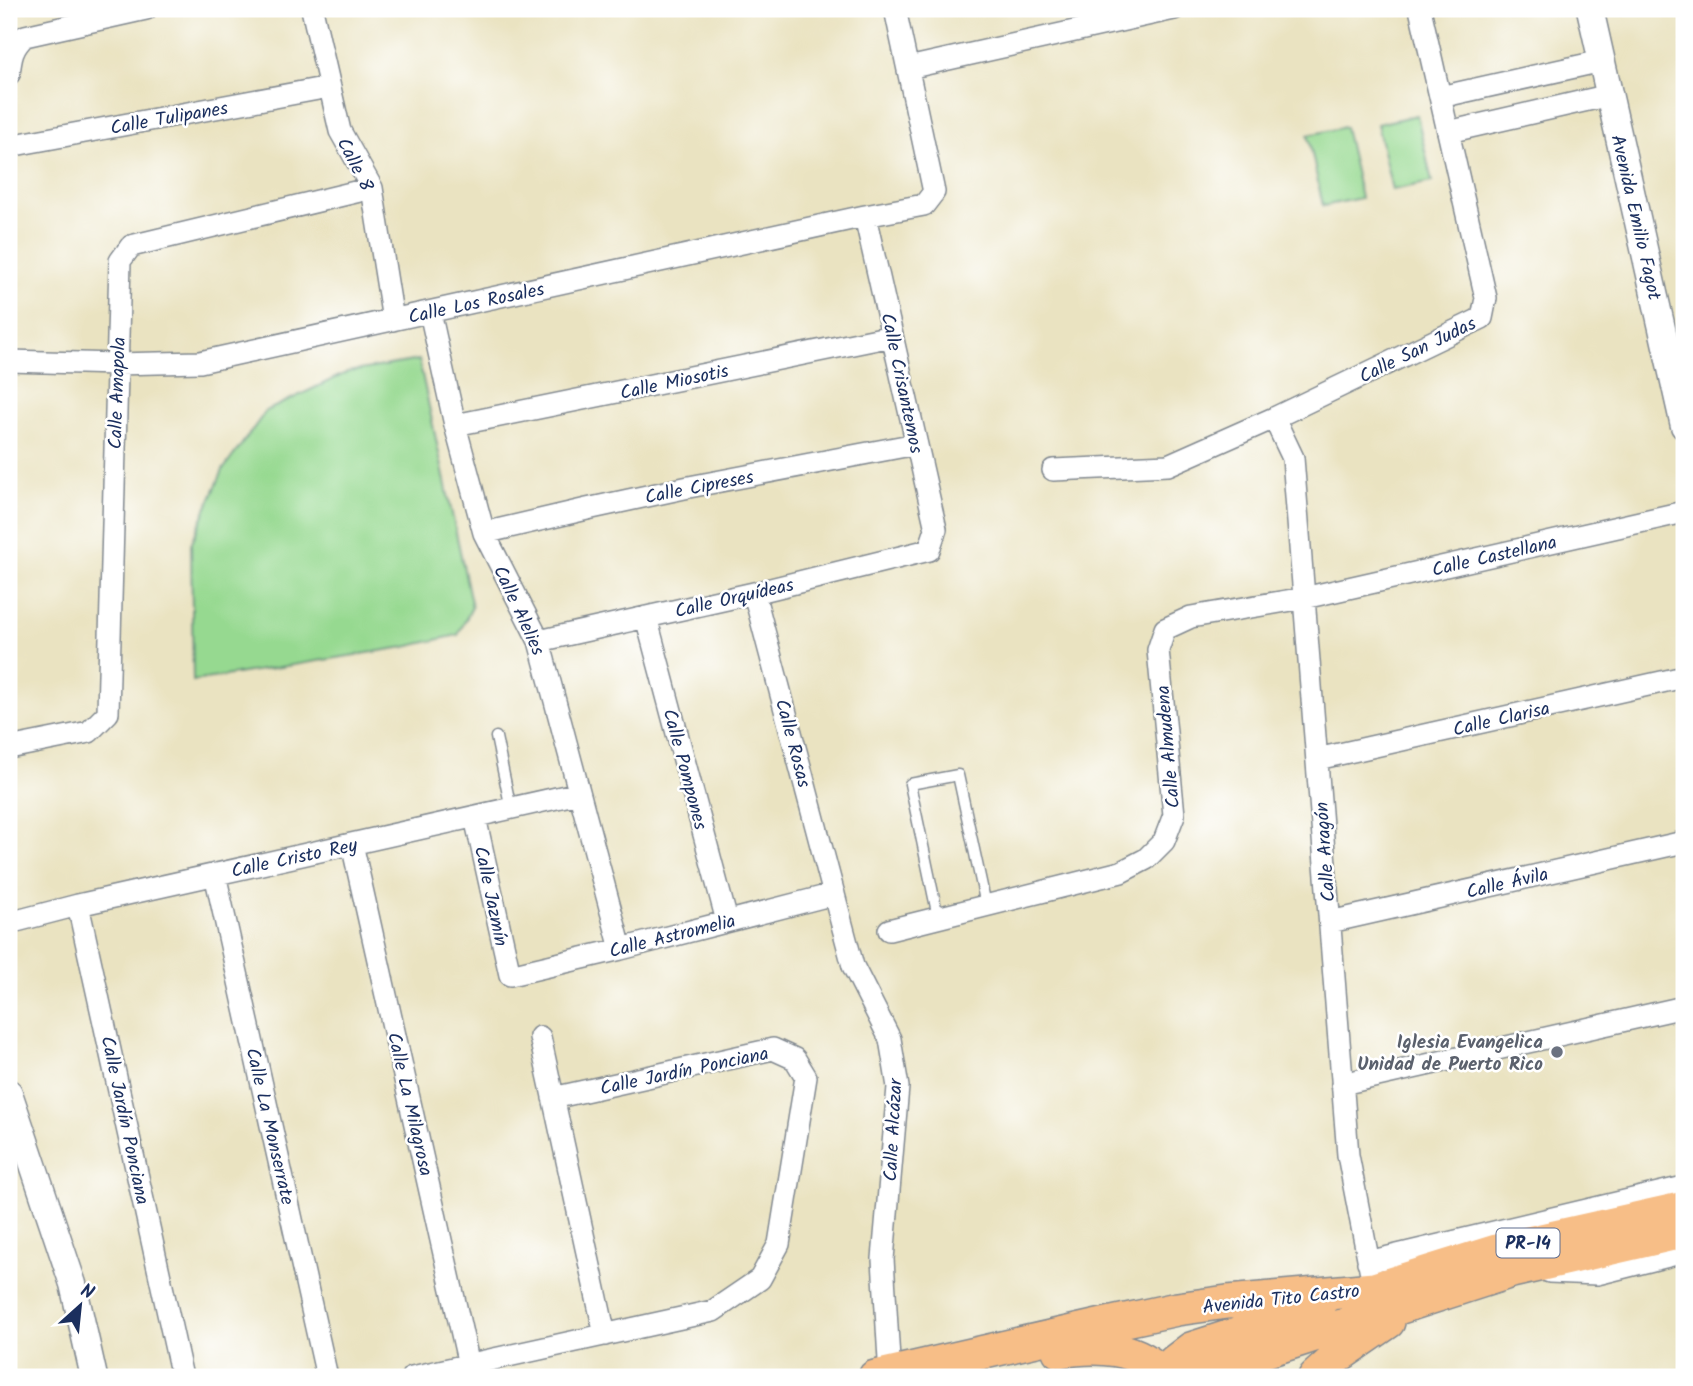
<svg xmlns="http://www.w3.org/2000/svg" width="1693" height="1386" viewBox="0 0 1693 1386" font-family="Kalam,sans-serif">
  <rect width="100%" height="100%" fill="#fff"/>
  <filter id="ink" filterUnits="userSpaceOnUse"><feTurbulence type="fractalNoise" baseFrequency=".0143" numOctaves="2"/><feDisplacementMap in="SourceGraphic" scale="14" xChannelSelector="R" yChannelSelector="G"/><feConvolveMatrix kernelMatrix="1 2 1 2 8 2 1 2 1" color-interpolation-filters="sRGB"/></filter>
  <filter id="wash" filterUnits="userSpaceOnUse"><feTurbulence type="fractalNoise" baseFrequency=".00686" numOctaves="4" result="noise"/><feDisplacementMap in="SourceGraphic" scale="28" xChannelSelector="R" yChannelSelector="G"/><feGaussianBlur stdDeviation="1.57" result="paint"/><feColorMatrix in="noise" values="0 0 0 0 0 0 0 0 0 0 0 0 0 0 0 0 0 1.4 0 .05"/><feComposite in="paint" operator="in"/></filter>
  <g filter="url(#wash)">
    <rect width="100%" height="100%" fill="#eae3c1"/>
    <path fill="#96d990" stroke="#588477" stroke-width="2" d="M 1417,115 L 1432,182 L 1392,190 L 1377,124 Z
      M 1345,127 L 1361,198 L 1323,206 L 1308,135 Z
      M 419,360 L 472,607 L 458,635 L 405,647 L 193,681 L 191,544 L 223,470 L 266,411 L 348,372 Z"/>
  </g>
  <g filter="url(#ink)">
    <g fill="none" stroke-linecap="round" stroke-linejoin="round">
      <g stroke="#828990" stroke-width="13">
        <path id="service" d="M 496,737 L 511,809
          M 938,917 L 910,784 L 958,775 L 986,905"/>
      </g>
      <g stroke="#828990" stroke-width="24">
        <path id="minor" d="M 312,9 L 340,131 L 372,188 L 393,320
          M 908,68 L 1174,9
          M 9,74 C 11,57 12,48 25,36 L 146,9
          M 1440,97 L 1602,61
          M 1448,132 L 1610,95
          M 9,146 L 329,87
          M 430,312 L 455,425 L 484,533 L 539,641 L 621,949
          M 9,361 L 116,364 L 200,362 L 865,216 L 924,205 L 934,192 L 895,9
          M 1274,418 L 1293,458 L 1348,1155 L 1374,1289
          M 455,425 L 892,336
          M 1053,470 L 1168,465 L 1274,418 L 1482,318 L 1486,298 L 1420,9
          M 484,533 L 587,509 L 689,487 L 916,444
          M 754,593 L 853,966 L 890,1039 L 898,1087 L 883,1259 L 890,1377
          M 646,617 L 727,921
          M 539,641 L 754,593 L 929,550 L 936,529 L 865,216
          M 9,748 L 89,732 L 108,713 L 120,261 L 131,246 L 372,188
          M 1317,759 L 1684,677
          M 475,817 L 510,975 L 621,949 L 834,894
          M 352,844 L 469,1365
          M 215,874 L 327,1377
          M 78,905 L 182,1377
          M 1330,922 L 1684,842
          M 9,923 L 78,905 L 579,793
          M 889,930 L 1121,872 L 1146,859 L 1164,841 L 1174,815 L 1158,650 L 1165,629 L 1191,617 L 1304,598 L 1684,512
          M 540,1037 L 605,1335
          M 1342,1084 L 1684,1007
          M 1368,1262 L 1684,1187
          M 1549,1272 L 1597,1274 L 1684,1252
          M 412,1377 L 713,1311 L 760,1279 L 779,1244 L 806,1077 L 795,1059 L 773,1049 L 553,1098"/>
      </g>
      <g stroke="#828990" stroke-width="29">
        <path id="tertiary" d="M 1590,9 L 1684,426
          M 9,1093 L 73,1284 L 94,1377"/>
      </g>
      <g stroke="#828990" stroke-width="36">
        <path id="primary" d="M 1059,1351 C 1094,1345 1141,1345 1163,1377
          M 875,1377 L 1098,1326 L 1177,1309 L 1227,1302 L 1374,1289 L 1506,1248 L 1684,1208
          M 1166,1377 L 1174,1362 L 1191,1349 L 1319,1308
          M 1176,1377 L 1231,1362 L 1512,1271 L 1682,1232
          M 1315,1377 L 1337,1357 L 1388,1322"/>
      </g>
      <use href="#service" stroke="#fff" stroke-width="10"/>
      <use href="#minor" stroke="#fff" stroke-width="21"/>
      <use href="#tertiary" stroke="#fff" stroke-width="26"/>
      <use href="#primary" stroke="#f7be87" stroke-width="33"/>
    </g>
  </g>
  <circle fill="#6b7280" stroke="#fff" stroke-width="2.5" cx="1557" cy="1052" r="7"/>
  <g text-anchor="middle" stroke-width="5" stroke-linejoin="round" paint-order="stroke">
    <rect fill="#fff" stroke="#5f6d8e" stroke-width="2" x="1496.5" y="1228.5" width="63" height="29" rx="5"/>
    <g font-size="18" font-weight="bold" fill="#1b2f5e">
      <text x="1528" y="1249">PR-14</text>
    </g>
    <g font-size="19" fill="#1b2f5e" stroke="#fff">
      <text transform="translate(169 117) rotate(-10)" y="7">Calle Tulipanes</text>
      <text transform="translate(356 164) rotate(63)" y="7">Calle 8</text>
      <text transform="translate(1637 217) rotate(77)" y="7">Avenida Emilio Fagot</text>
      <text transform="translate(476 302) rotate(-12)" y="7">Calle Los Rosales</text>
      <text transform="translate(1417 349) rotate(-26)" y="7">Calle San Judas</text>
      <text transform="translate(674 381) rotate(-12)" y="7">Calle Miosotis</text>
      <text transform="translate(903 383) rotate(78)" y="7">Calle Crisantemos</text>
      <text transform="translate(116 393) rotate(-88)" y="7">Calle Amapola</text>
      <text transform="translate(699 486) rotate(-11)" y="7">Calle Cipreses</text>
      <text transform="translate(1494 555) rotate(-13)" y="7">Calle Castellana</text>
      <text transform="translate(734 597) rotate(-13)" y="7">Calle Orquídeas</text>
      <text transform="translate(520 610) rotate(65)" y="7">Calle Alelies</text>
      <text transform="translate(1501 718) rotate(-13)" y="7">Calle Clarisa</text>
      <text transform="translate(794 743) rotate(75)" y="7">Calle Rosas</text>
      <text transform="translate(1167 747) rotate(-95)" y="7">Calle Almudena</text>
      <text transform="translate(686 769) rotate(75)" y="7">Calle Pompones</text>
      <text transform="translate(1324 852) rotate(-94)" y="7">Calle Aragón</text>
      <text transform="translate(294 857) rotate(-12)" y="7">Calle Cristo Rey</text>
      <text transform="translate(1507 882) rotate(-13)" y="7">Calle Ávila</text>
      <text transform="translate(492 896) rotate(78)" y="7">Calle Jazmín</text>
      <text transform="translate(672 935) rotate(-14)" y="7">Calle Astromelia</text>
      <text transform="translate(684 1070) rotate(-12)" y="7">Calle Jardín Ponciana</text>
      <text transform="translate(411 1104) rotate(77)" y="7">Calle La Milagrosa</text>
      <text transform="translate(126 1120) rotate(78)" y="7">Calle Jardín Ponciana</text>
      <text transform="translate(271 1126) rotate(77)" y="7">Calle La Monserrate</text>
      <text transform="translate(892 1130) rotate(-87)" y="7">Calle Alcázar</text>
      <text transform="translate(1281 1298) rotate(-6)" y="7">Avenida Tito Castro</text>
    </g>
    <g font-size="19" font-weight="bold" fill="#5b616d" stroke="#fff" text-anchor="end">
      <text x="1543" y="1048">Iglesia Evangelica<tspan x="1543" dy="22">Unidad de Puerto Rico</tspan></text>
    </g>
  </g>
  <rect width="1693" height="1386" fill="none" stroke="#fff" stroke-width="35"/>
  <g transform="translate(80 1306) rotate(27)" stroke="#ffffff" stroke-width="5" paint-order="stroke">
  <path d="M0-5L12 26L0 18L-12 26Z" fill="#1b2f5e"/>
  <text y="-10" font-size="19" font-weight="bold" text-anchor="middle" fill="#1b2f5e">N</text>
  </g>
</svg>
